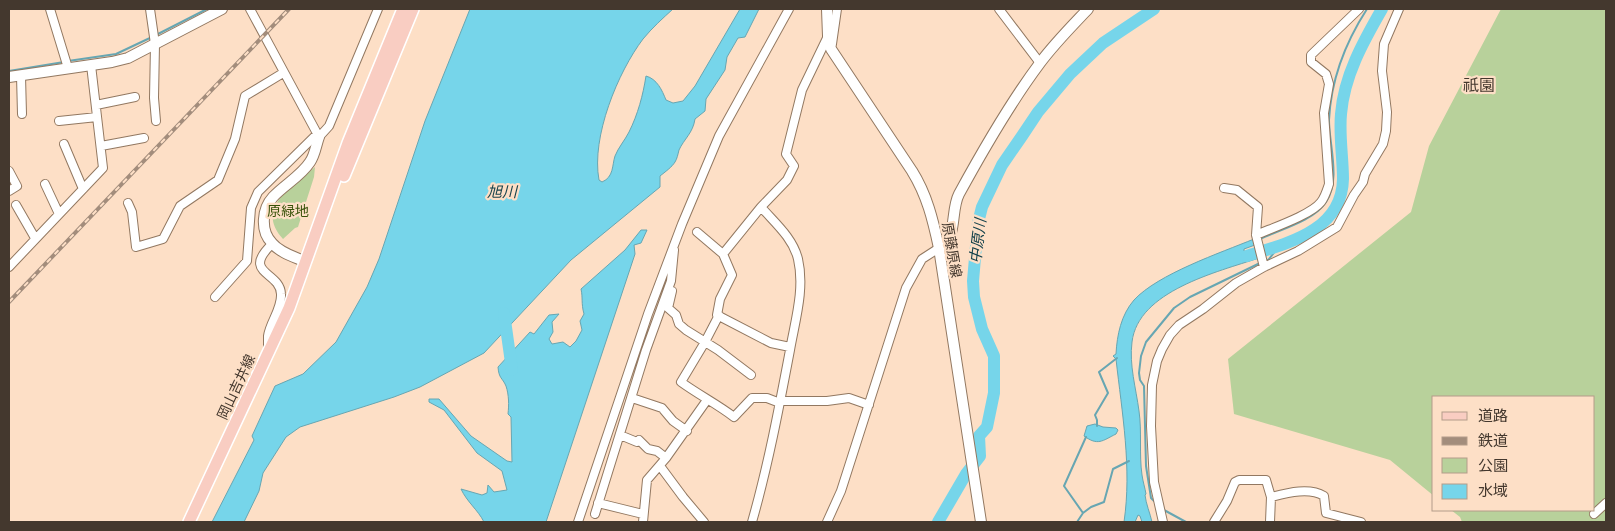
<svg xmlns="http://www.w3.org/2000/svg" width="1615" height="531" viewBox="0 0 1615 531" font-family="Helvetica,'Noto Sans JP',sans-serif">
  <rect width="100%" height="100%" fill="#fddfc6"/>
  <path fill="#b8d19b" d="M 1501,9 L 1606,9 L 1606,522 L 1462,522 L 1460,517 L 1451,510 L 1594,510 L 1594,397 L 1434,397 L 1434,496 L 1390,460 L 1234,414 L 1228,359 L 1411,212 L 1429,146 Z
    M 315,167 L 314,177 L 298,227 L 295,228 L 283,239 C 254,208 293,186 315,167 Z"/>
  <path fill="#76d5ea" stroke="#67a6b2" d="M 470,9 L 673,9 C 663,18 652,28 643,39 C 618,72 591,137 599,180 L 602,182 C 614,177 612,165 615,156 C 618,148 625,140 629,132 C 638,114 643,95 646,76 C 657,79 662,90 666,100 L 673,103 L 683,101 L 695,86 L 740,9 L 759,9 L 745,37 L 738,38 L 727,57 L 725,70 L 706,99 L 705,111 L 695,119 C 693,133 684,139 679,150 C 678,154 677,159 675,162 C 672,167 665,172 660,176 L 660,187 L 571,260 L 484,353 L 420,387 L 394,397 L 300,427 L 286,437 L 263,473 L 259,491 L 244,522 L 212,522 L 254,440 L 252,436 L 275,386 L 303,374 L 336,342 L 367,287 L 379,259 L 425,121 Z
    M 641,230 L 647,230 L 641,243 L 634,245 L 635,254 L 546,522 L 484,522 C 478,510 467,502 461,489 L 482,495 L 487,493 L 488,485 L 494,492 L 507,490 L 502,471 L 477,453 L 444,410 L 429,402 L 429,399 L 439,399 L 471,436 L 507,461 L 512,462 L 511,417 L 508,414 C 509,405 509,395 506,386 C 502,377 499,379 498,367 L 530,332 L 534,334 L 549,315 L 559,314 L 552,322 L 553,332 L 549,339 L 552,344 L 563,342 L 570,347 L 576,341 L 582,330 L 580,321 L 584,314 C 581,303 583,298 581,289 L 625,250 Z
    M 1254,239 L 1255,245 L 1244,249 L 1244,251 L 1247,252 L 1257,249 L 1259,258 C 1217,272 1138,291 1132,342 C 1129,365 1136,388 1139,411 C 1142,432 1139,454 1142,475 C 1143,482 1145,488 1146,494 L 1145,495 C 1146,504 1150,513 1152,522 L 1142,522 L 1140,516 L 1138,515 L 1135,522 L 1124,522 C 1132,468 1122,413 1116,359 L 1113,356 L 1116,354 C 1117,335 1121,315 1134,300 C 1158,274 1220,253 1254,239 Z
    M 1095,424 L 1103,427 L 1116,428 L 1118,430 L 1116,434 C 1102,441 1098,446 1084,436 L 1087,426 Z"/>
  <g fill="none" stroke-linecap="round" stroke-linejoin="round">
    <path stroke="#67a6b2" stroke-width="2" d="M 156,35 L 207,9
      M 68,61 L 116,54 L 152,37
      M 9,71 L 64,62
      M 1260,239 C 1279,230 1314,221 1326,202 C 1341,180 1329,145 1329,120 C 1331,79 1345,43 1367,9
      M 1265,262 L 1269,259 L 1280,245
      M 1097,426 L 1097,420 L 1095,415 L 1108,393 L 1099,372 L 1117,358
      M 1154,501 L 1151,498 L 1146,466 L 1144,386 L 1140,380 L 1139,373 L 1141,356 L 1146,342 L 1174,308 L 1190,297 L 1260,263
      M 1164,510 L 1186,522
      M 1083,513 L 1091,507 L 1104,502 L 1113,469 L 1129,461
      M 1077,522 L 1083,513 L 1064,486 L 1086,437"/>
    <path stroke="#76d5ea" stroke-width="12" d="M 1247,256 C 1288,243 1342,231 1343,179 C 1343,158 1339,136 1341,114 C 1344,76 1363,42 1382,9
      M 504,313 L 512,370
      M 938,522 L 966,474 L 980,456 L 979,436 L 987,427 L 994,393 L 994,356 L 982,329 L 974,297 L 973,281 L 978,223 L 982,207 L 1002,165 L 1022,136 L 1038,112 L 1070,74 L 1103,43 L 1154,9"/>
    <g stroke="#927861" stroke-width="10">
      <path id="street" d="M 50,9 L 68,68
        M 150,9 L 155,44 L 154,98 L 156,121
        M 250,9 L 319,137 L 329,126 L 378,9
        M 999,9 L 1040,63
        M 832,44 L 837,9
        M 21,76 L 22,114
        M 96,105 L 135,97
        M 59,121 L 97,117
        M 64,144 L 83,189
        M 101,146 L 144,138
        M 9,171 L 17,186 L 9,191
        M 45,184 L 59,214
        M 1224,188 L 1237,190 L 1258,207 L 1256,235 L 1264,267
        M 128,203 L 132,212 L 136,247 L 163,239 L 180,206 L 218,180 L 235,139 L 245,96 L 283,73
        M 16,205 L 35,238
        M 697,232 L 723,254 L 732,275 L 720,299 L 717,315 L 771,343 L 790,347
        M 1256,235 C 1272,228 1311,215 1321,202 C 1325,197 1327,190 1329,184 L 1324,113 L 1329,84 L 1326,74 L 1311,62 L 1311,55 L 1359,9
        M 723,254 L 761,207 L 787,180 L 794,166 L 786,154 L 802,90 L 828,36
        M 9,267 L 103,168 L 91,65
        M 672,291 L 668,308 L 676,315 L 679,324 L 686,330 L 718,350 L 751,375
        M 215,297 L 247,261 L 251,208 L 258,192 L 317,134
        M 719,315 L 705,342 L 681,382 C 699,395 717,404 734,417 L 752,398 L 767,398 L 780,403
        M 268,347 C 268,344 268,339 268,336 C 270,322 282,309 281,294 C 280,271 241,274 272,244
        M 632,398 L 662,408 L 673,421 L 687,431
        M 781,401 L 827,401 L 849,398 L 869,405
        M 620,435 L 637,442 L 639,440 L 648,449 L 657,451 L 666,458
        M 660,466 L 683,497 L 704,522
        M 598,503 L 643,514
        M 595,514 L 646,350 L 671,281 L 674,250
        M 1594,514 L 1606,503
        M 578,522 L 648,314 L 682,224 L 719,136 L 789,9
        M 643,522 L 647,480 L 666,458 L 707,400
        M 752,522 C 768,466 779,408 790,350 C 795,321 805,289 798,259 C 793,238 775,223 761,207
        M 827,522 L 841,491 L 906,288 L 922,259 L 939,248
        M 1163,522 L 1154,482 L 1151,426 L 1152,385 L 1157,361 L 1162,349 L 1170,335 L 1179,325 L 1203,309 L 1236,283 L 1264,267 L 1298,251 L 1337,227 L 1354,195 L 1363,182 L 1365,174 L 1383,144 L 1386,131 L 1387,112 L 1382,71 L 1384,44 L 1399,9
        M 1214,522 L 1227,501 L 1235,482 L 1239,480 L 1266,480 L 1271,497 C 1287,493 1309,487 1324,496 L 1326,513 L 1361,522
        M 1270,522 L 1271,497"/>
    </g>
    <g stroke="#927861" stroke-width="12">
      <path id="secondary" d="M 827,9 L 828,36 L 831,49 L 912,171 C 927,195 933,220 939,248 L 981,522
        M 9,77 L 112,62 L 128,58 L 222,9
        M 939,248 C 958,240 950,211 959,194 C 983,150 1010,103 1040,63 C 1054,44 1071,27 1088,9
        M 306,262 C 295,257 280,253 272,243 C 260,231 262,209 273,197 C 284,185 301,176 310,162 C 315,155 316,145 319,137"/>
    </g>
    <g stroke="#fff" stroke-width="14">
      <path id="primary" d="M 344,176 L 413,9
        M 189,522 L 289,308 L 348,143 L 403,9"/>
    </g>
    <use href="#street" stroke="#fff" stroke-width="8"/>
    <use href="#secondary" stroke="#fff" stroke-width="10"/>
    <use href="#primary" stroke="#f9cdc2" stroke-width="11"/>
    <g stroke="#a38d7c" stroke-width="4">
      <path id="rail" d="M 9,302 L 289,9"/>
    </g>
    <use href="#rail" stroke="#fddfc6" stroke-width="2" stroke-dasharray="5.5" stroke-linecap="butt"/>
  </g>
  <g text-anchor="middle" stroke-width="4.5" stroke-linejoin="round" paint-order="stroke">
    <g font-size="14" fill="#385209" stroke="#fddfc6">
      <text x="288" y="216">原緑地</text>
    </g>
    <g font-size="14" fill="#44382e" stroke="#fddfc6">
      <text transform="translate(952 250) rotate(80)" y="5">原藤原線</text>
      <text transform="translate(236 387) rotate(-65)" y="5">岡山吉井線</text>
    </g>
    <g font-size="15" font-style="italic" fill="#17434c" stroke="#fddfc6">
      <text x="502" y="197">旭川</text>
      <text transform="translate(978 241) rotate(-83)" y="5">中原川</text>
    </g>
    <g font-size="16" fill="#44382e" stroke="#fddfc6">
      <text x="1479" y="91">祇園</text>
    </g>
  </g>
  <rect width="1615" height="531" fill="none" stroke="#44382e" stroke-width="20"/>
  <rect x="1432" y="396" width="162" height="115" fill="#fddfc6" stroke="#b39c89"/>
  <rect x="1442" y="412" width="25" height="8" fill="#f9cdc2" stroke="#b39c89"/>
  <text x="1478" y="421" font-size="15" fill="#44382e">道路</text>
  <rect x="1442" y="437" width="25" height="8" fill="#a38d7c" stroke="#b39c89"/>
  <text x="1478" y="446" font-size="15" fill="#44382e">鉄道</text>
  <rect x="1442" y="458" width="25" height="15" fill="#b8d19b" stroke="#b39c89"/>
  <text x="1478" y="471" font-size="15" fill="#44382e">公園</text>
  <rect x="1442" y="484" width="25" height="15" fill="#76d5ea" stroke="#b39c89"/>
  <text x="1478" y="496" font-size="15" fill="#44382e">水域</text>
</svg>
